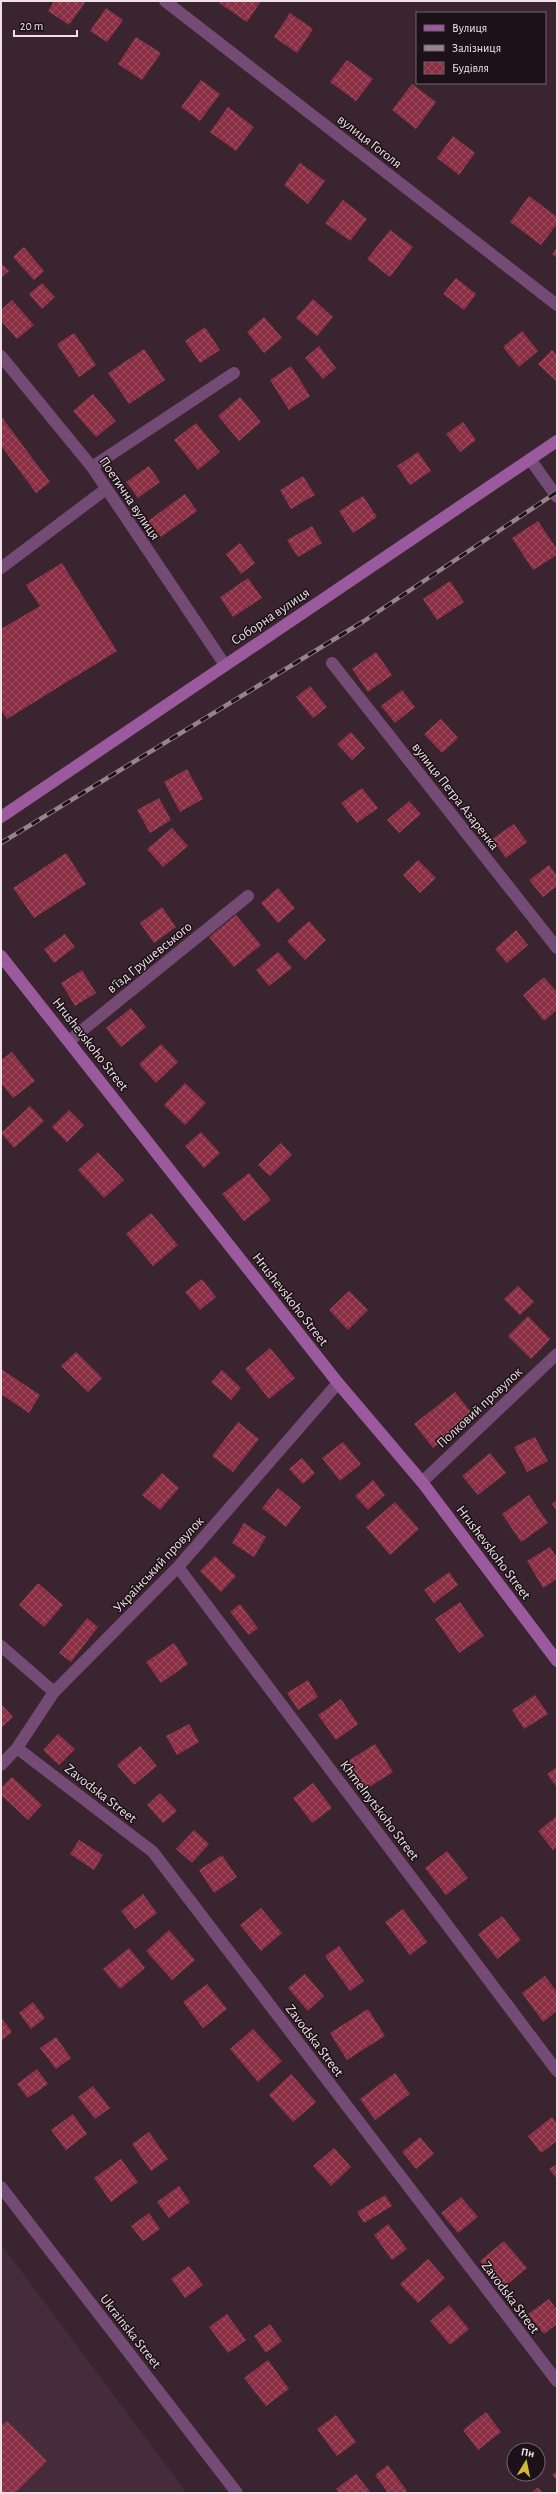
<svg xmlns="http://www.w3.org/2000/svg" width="558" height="2494" viewBox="0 0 558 2494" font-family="'Alegreya Sans',sans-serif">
  <defs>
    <pattern id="building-cross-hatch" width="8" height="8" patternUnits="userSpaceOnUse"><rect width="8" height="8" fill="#8a2f44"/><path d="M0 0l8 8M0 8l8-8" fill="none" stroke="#9b4d5f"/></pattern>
  </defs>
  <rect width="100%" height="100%" fill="#3a242f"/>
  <path fill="#462b3a" d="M 1,2244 L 187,2493 L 1,2493 Z"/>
  <path fill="url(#building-cross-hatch)" d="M 54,1 L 86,1 L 69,25 L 48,11 Z
    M 221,1 L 261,1 L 247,22 L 219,3 Z
    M 106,8 L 123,20 L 107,42 L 90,31 Z
    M 290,13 L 313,29 L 297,53 L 274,37 Z
    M 136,37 L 161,53 L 142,80 L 118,64 Z
    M 347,60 L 373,79 L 356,101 L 330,82 Z
    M 201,80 L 220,94 L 200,121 L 181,107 Z
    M 412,84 L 436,102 L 416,129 L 392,110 Z
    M 228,107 L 254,127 L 236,151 L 210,132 Z
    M 453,136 L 475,153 L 459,175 L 437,158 Z
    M 300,163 L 325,181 L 308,204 L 284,185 Z
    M 529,196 L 557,217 L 557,224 L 541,245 L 510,222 Z
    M 343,200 L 367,219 L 350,241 L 325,223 Z
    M 390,230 L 413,247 L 390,277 L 367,259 Z
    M 24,247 L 44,271 L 34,280 L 13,257 Z
    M 557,247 L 557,258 L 552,254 Z
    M 1,263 L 9,271 L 1,278 Z
    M 456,278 L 476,294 L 464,310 L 443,294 Z
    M 42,283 L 55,297 L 42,309 L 29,294 Z
    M 313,299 L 333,317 L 317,336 L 296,318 Z
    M 12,300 L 34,325 L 17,339 L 1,321 L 1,310 Z
    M 264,317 L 282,338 L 264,353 L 247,332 Z
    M 205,327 L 220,350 L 200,363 L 185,341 Z
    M 522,331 L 538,351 L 519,367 L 503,347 Z
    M 74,333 L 96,365 L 79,377 L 57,344 Z
    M 319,346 L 336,368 L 323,379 L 305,358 Z
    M 144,349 L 165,380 L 129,404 L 108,373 Z
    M 552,350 L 557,355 L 557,382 L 538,364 Z
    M 291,366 L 310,396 L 289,410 L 270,380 Z
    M 93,394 L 116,421 L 96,437 L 73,411 Z
    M 240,397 L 261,422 L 239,441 L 218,416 Z
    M 1,416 L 50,482 L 36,493 L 1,446 Z
    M 463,422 L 476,440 L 460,452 L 446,434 Z
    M 196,423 L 220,452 L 198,470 L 174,440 Z
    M 418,452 L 431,471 L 410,485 L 397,466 Z
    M 149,466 L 160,482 L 138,498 L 126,482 Z
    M 303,476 L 315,495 L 291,509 L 280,490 Z
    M 185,494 L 197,511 L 161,537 L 148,521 Z
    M 363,496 L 377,517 L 353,533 L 339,511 Z
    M 538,521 L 557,549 L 557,555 L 533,570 L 512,538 Z
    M 312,526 L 322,543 L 298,557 L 287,540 Z
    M 240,543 L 255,563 L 241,574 L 226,554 Z
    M 62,563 L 117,651 L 7,719 L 1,710 L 1,629 L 40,606 L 26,585 Z
    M 248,578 L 262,598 L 233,617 L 220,597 Z
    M 450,581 L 464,602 L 437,620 L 423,599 Z
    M 376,652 L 392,675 L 368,692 L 352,669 Z
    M 310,686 L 327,707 L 313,718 L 296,697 Z
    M 402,690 L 415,707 L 395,723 L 381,706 Z
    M 441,719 L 458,738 L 442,753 L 424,734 Z
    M 351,732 L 365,748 L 352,760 L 337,744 Z
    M 187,769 L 203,799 L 180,812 L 164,782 Z
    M 362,788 L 378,808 L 357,823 L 341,803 Z
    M 159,798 L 171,820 L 150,833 L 137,810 Z
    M 409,801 L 421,814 L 399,833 L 387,820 Z
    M 514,824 L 527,842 L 506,858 L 492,839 Z
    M 172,828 L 188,846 L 163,867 L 147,849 Z
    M 66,853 L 86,884 L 34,918 L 13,888 Z
    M 418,860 L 436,878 L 420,893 L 403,875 Z
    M 549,865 L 557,876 L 557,886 L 543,897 L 529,880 Z
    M 278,888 L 295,908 L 278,923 L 261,903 Z
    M 162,907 L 176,927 L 154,943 L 140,923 Z
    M 236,915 L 261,945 L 234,967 L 209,937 Z
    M 309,921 L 326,940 L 305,960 L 287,941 Z
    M 516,930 L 528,945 L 507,963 L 495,949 Z
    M 65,934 L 75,947 L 54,963 L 44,949 Z
    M 278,952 L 292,968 L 269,986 L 256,970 Z
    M 82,970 L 96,993 L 75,1006 L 61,983 Z
    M 544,977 L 557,992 L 557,1010 L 544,1021 L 523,995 Z
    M 131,1008 L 146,1027 L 121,1047 L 106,1028 Z
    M 161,1044 L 178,1062 L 156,1083 L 139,1064 Z
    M 12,1052 L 35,1081 L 13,1098 L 1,1083 L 1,1060 Z
    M 185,1083 L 206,1103 L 185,1125 L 164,1105 Z
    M 30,1106 L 44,1121 L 14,1148 L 1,1133 Z
    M 69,1110 L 84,1125 L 67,1142 L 52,1127 Z
    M 201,1132 L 220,1153 L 204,1168 L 185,1146 Z
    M 281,1143 L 292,1155 L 270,1176 L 258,1165 Z
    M 98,1152 L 124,1180 L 104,1198 L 78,1170 Z
    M 249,1173 L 271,1200 L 244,1221 L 222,1194 Z
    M 151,1213 L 178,1245 L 153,1266 L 126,1234 Z
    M 202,1279 L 216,1297 L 200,1310 L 185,1292 Z
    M 518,1286 L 534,1302 L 520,1315 L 504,1299 Z
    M 349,1291 L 368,1310 L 348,1330 L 329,1310 Z
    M 528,1316 L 550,1339 L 531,1359 L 508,1336 Z
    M 270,1348 L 295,1378 L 269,1399 L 245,1369 Z
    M 76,1352 L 102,1378 L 88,1392 L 61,1366 Z
    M 1,1369 L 40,1395 L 29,1413 L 1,1394 Z
    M 222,1370 L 241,1388 L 231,1400 L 211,1382 Z
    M 455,1392 L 474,1416 L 433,1448 L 414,1424 Z
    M 238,1422 L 259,1439 L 233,1472 L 212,1456 Z
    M 535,1437 L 548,1461 L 527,1472 L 514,1447 Z
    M 343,1442 L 361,1464 L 340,1481 L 322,1458 Z
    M 490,1453 L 506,1473 L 478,1495 L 462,1476 Z
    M 302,1458 L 315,1473 L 303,1484 L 289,1469 Z
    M 162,1473 L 179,1488 L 160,1510 L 142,1495 Z
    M 373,1480 L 385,1495 L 368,1510 L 355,1496 Z
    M 278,1488 L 301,1507 L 286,1527 L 262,1508 Z
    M 529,1495 L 548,1523 L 521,1542 L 502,1514 Z
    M 557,1500 L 557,1511 L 552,1504 Z
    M 395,1502 L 419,1529 L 390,1555 L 366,1527 Z
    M 244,1523 L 266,1537 L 254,1557 L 232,1543 Z
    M 550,1547 L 557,1558 L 557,1579 L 543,1588 L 527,1561 Z
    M 215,1556 L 236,1576 L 221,1592 L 200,1571 Z
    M 449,1572 L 458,1585 L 434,1603 L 424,1590 Z
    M 38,1583 L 63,1605 L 44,1627 L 19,1605 Z
    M 460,1602 L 484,1636 L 459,1653 L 435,1619 Z
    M 240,1604 L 258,1628 L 249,1635 L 230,1612 Z
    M 87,1618 L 98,1627 L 71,1662 L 59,1653 Z
    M 174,1643 L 188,1664 L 161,1683 L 146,1662 Z
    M 308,1680 L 318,1697 L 298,1710 L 287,1693 Z
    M 535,1695 L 548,1714 L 524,1729 L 512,1710 Z
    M 341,1699 L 358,1724 L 336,1740 L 318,1715 Z
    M 1,1704 L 13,1717 L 1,1728 Z
    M 189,1724 L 199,1742 L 177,1755 L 166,1736 Z
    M 58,1734 L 75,1749 L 59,1765 L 43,1750 Z
    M 375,1744 L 393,1772 L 366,1789 L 348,1761 Z
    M 140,1746 L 157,1766 L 134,1785 L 117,1765 Z
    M 557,1767 L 557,1788 L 547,1774 Z
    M 12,1777 L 42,1805 L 28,1820 L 1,1795 L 1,1788 Z
    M 313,1783 L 332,1808 L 312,1823 L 293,1798 Z
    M 160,1793 L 177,1811 L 163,1823 L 147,1805 Z
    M 557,1816 L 557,1847 L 553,1850 L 538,1831 Z
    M 194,1830 L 209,1844 L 192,1863 L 176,1849 Z
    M 79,1840 L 103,1855 L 94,1870 L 70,1854 Z
    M 447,1851 L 468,1878 L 446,1895 L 425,1868 Z
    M 222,1855 L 237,1877 L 214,1893 L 199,1870 Z
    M 143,1894 L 157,1913 L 135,1929 L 121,1911 Z
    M 261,1908 L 282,1933 L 261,1951 L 240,1925 Z
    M 403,1909 L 427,1942 L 410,1955 L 385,1922 Z
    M 502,1916 L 521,1940 L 497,1959 L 478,1934 Z
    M 169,1930 L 195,1960 L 172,1980 L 146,1951 Z
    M 339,1946 L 364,1981 L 350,1991 L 325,1956 Z
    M 129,1948 L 145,1968 L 120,1989 L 103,1969 Z
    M 305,1974 L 324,1996 L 308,2011 L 288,1988 Z
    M 545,1976 L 557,1992 L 557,2011 L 543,2022 L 522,1993 Z
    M 207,1984 L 227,2009 L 203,2028 L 183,2002 Z
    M 33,2002 L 45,2018 L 31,2029 L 19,2013 Z
    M 368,2009 L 385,2036 L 347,2060 L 330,2033 Z
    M 1,2017 L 12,2032 L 1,2041 Z
    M 253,2029 L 282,2061 L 258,2082 L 230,2049 Z
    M 56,2037 L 71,2058 L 56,2069 L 40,2048 Z
    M 37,2069 L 48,2084 L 28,2098 L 17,2084 Z
    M 395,2073 L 410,2094 L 375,2120 L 360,2099 Z
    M 291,2074 L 316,2102 L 293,2122 L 269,2095 Z
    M 93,2086 L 110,2108 L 95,2119 L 78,2097 Z
    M 73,2114 L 87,2134 L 66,2150 L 51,2130 Z
    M 552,2117 L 557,2124 L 557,2141 L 541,2153 L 528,2136 Z
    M 149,2132 L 168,2159 L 151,2171 L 132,2144 Z
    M 420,2137 L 434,2154 L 416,2169 L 402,2152 Z
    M 334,2148 L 351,2167 L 331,2186 L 313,2166 Z
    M 121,2159 L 138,2182 L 111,2202 L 94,2178 Z
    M 557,2164 L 557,2179 L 549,2169 Z
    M 179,2186 L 190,2202 L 169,2218 L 157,2202 Z
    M 385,2195 L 392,2206 L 364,2223 L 357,2212 Z
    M 461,2197 L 478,2217 L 458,2233 L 441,2213 Z
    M 149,2213 L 160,2229 L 143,2241 L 131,2226 Z
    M 388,2224 L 407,2249 L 392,2260 L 374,2235 Z
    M 504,2241 L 527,2268 L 503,2288 L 480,2261 Z
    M 428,2259 L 445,2278 L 418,2303 L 400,2284 Z
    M 189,2266 L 203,2285 L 185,2298 L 171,2279 Z
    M 549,2299 L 557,2310 L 557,2324 L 544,2334 L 528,2314 Z
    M 449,2305 L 469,2329 L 450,2345 L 430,2321 Z
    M 227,2314 L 246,2340 L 228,2353 L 209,2327 Z
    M 270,2324 L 282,2341 L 266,2353 L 254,2336 Z
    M 268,2360 L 289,2389 L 266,2406 L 244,2378 Z
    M 486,2412 L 501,2432 L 478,2450 L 463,2430 Z
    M 336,2415 L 356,2442 L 337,2456 L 317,2429 Z
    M 7,2421 L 47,2461 L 15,2493 L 1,2493 L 1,2426 Z
    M 388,2465 L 407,2491 L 405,2493 L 388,2493 L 375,2475 Z
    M 557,2471 L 557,2480 L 552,2475 Z
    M 356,2474 L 371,2493 L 339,2493 L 336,2489 Z
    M 538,2487 L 543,2493 L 531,2493 Z"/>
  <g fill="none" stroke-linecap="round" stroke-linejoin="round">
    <path stroke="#744b75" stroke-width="12" d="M 165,1 L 557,305
      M 1,356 L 92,467 L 225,665
      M 530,459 L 557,497
      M 92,467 L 234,373
      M 1,568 L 106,489
      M 332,663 L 557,948
      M 69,1041 L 248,896
      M 422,1482 L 557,1354
      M 178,1567 L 557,2071
      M 1,1646 L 54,1692
      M 17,1748 L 153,1852 L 557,2381
      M 1,1765 L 17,1748 L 54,1692 L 178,1567 L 338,1383
      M 1,2187 L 237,2493"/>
    <path stroke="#9b5a9e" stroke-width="12" d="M 1,817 L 557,441
      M 1,956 L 338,1383 L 422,1482 L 557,1661"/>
    <g stroke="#96848d" stroke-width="4.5">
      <path id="rail" d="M 1,843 L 364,621 L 557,492"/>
    </g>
    <use href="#rail" stroke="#1b1116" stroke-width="3" stroke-dasharray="9" stroke-linecap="butt"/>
  </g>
  <g text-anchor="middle" stroke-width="3" stroke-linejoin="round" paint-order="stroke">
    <g font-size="14" fill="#f0e1e8" stroke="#1b1116">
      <text transform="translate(370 141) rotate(38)" y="5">вулиця Гоголя</text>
      <text transform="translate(130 498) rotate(56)" y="5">Поетична вулиця</text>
      <text transform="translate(270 616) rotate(-34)" y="5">Соборна вулиця</text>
      <text transform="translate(456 796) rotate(52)" y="5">вулиця Петра Азаренка</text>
      <text transform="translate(149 957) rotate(-39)" y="5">в'їзд Грушевського</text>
      <text transform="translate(91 1044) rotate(52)" y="5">Hrushevskoho Street</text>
      <text transform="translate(291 1299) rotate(52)" y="5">Hrushevskoho Street</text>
      <text transform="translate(479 1407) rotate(-43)" y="5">Полковий провулок</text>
      <text transform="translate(494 1552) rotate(53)" y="5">Hrushevskoho Street</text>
      <text transform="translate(158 1564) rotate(-47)" y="5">Український провулок</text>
      <text transform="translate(101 1793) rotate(38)" y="5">Zavodska Street</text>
      <text transform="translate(380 1810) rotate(53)" y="5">Khmelnytskoho Street</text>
      <text transform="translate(315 2040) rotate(53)" y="5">Zavodska Street</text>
      <text transform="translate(511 2297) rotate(53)" y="5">Zavodska Street</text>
      <text transform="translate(131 2331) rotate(52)" y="5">Ukrainska Street</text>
    </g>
  </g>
  <rect width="558" height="2494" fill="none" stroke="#f0e1e8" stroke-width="4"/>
  <rect x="416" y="12" width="130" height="72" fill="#1b1116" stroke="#70646a"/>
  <rect x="424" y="25" width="20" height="6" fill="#9b5a9e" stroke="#70646a"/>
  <text x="452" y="32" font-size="12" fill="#f0e1e8">Вулиця</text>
  <rect x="424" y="45" width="20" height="6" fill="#96848d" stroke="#70646a"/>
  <text x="452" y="52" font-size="12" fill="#f0e1e8">Залізниця</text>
  <rect x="424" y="62" width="20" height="12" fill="url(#building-cross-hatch)" stroke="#70646a"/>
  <text x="452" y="72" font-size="12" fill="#f0e1e8">Будівля</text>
  <g transform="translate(526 2462) rotate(10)"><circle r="19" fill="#1b1116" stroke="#70646a"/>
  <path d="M0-3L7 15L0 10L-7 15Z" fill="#ceb837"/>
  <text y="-6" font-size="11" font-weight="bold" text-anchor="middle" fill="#f0e1e8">Пн</text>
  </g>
  <path d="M14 30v6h63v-6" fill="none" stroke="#f0e1e8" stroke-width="2"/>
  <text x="20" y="30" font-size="12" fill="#f0e1e8" stroke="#1b1116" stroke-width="3" paint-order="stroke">20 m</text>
</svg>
